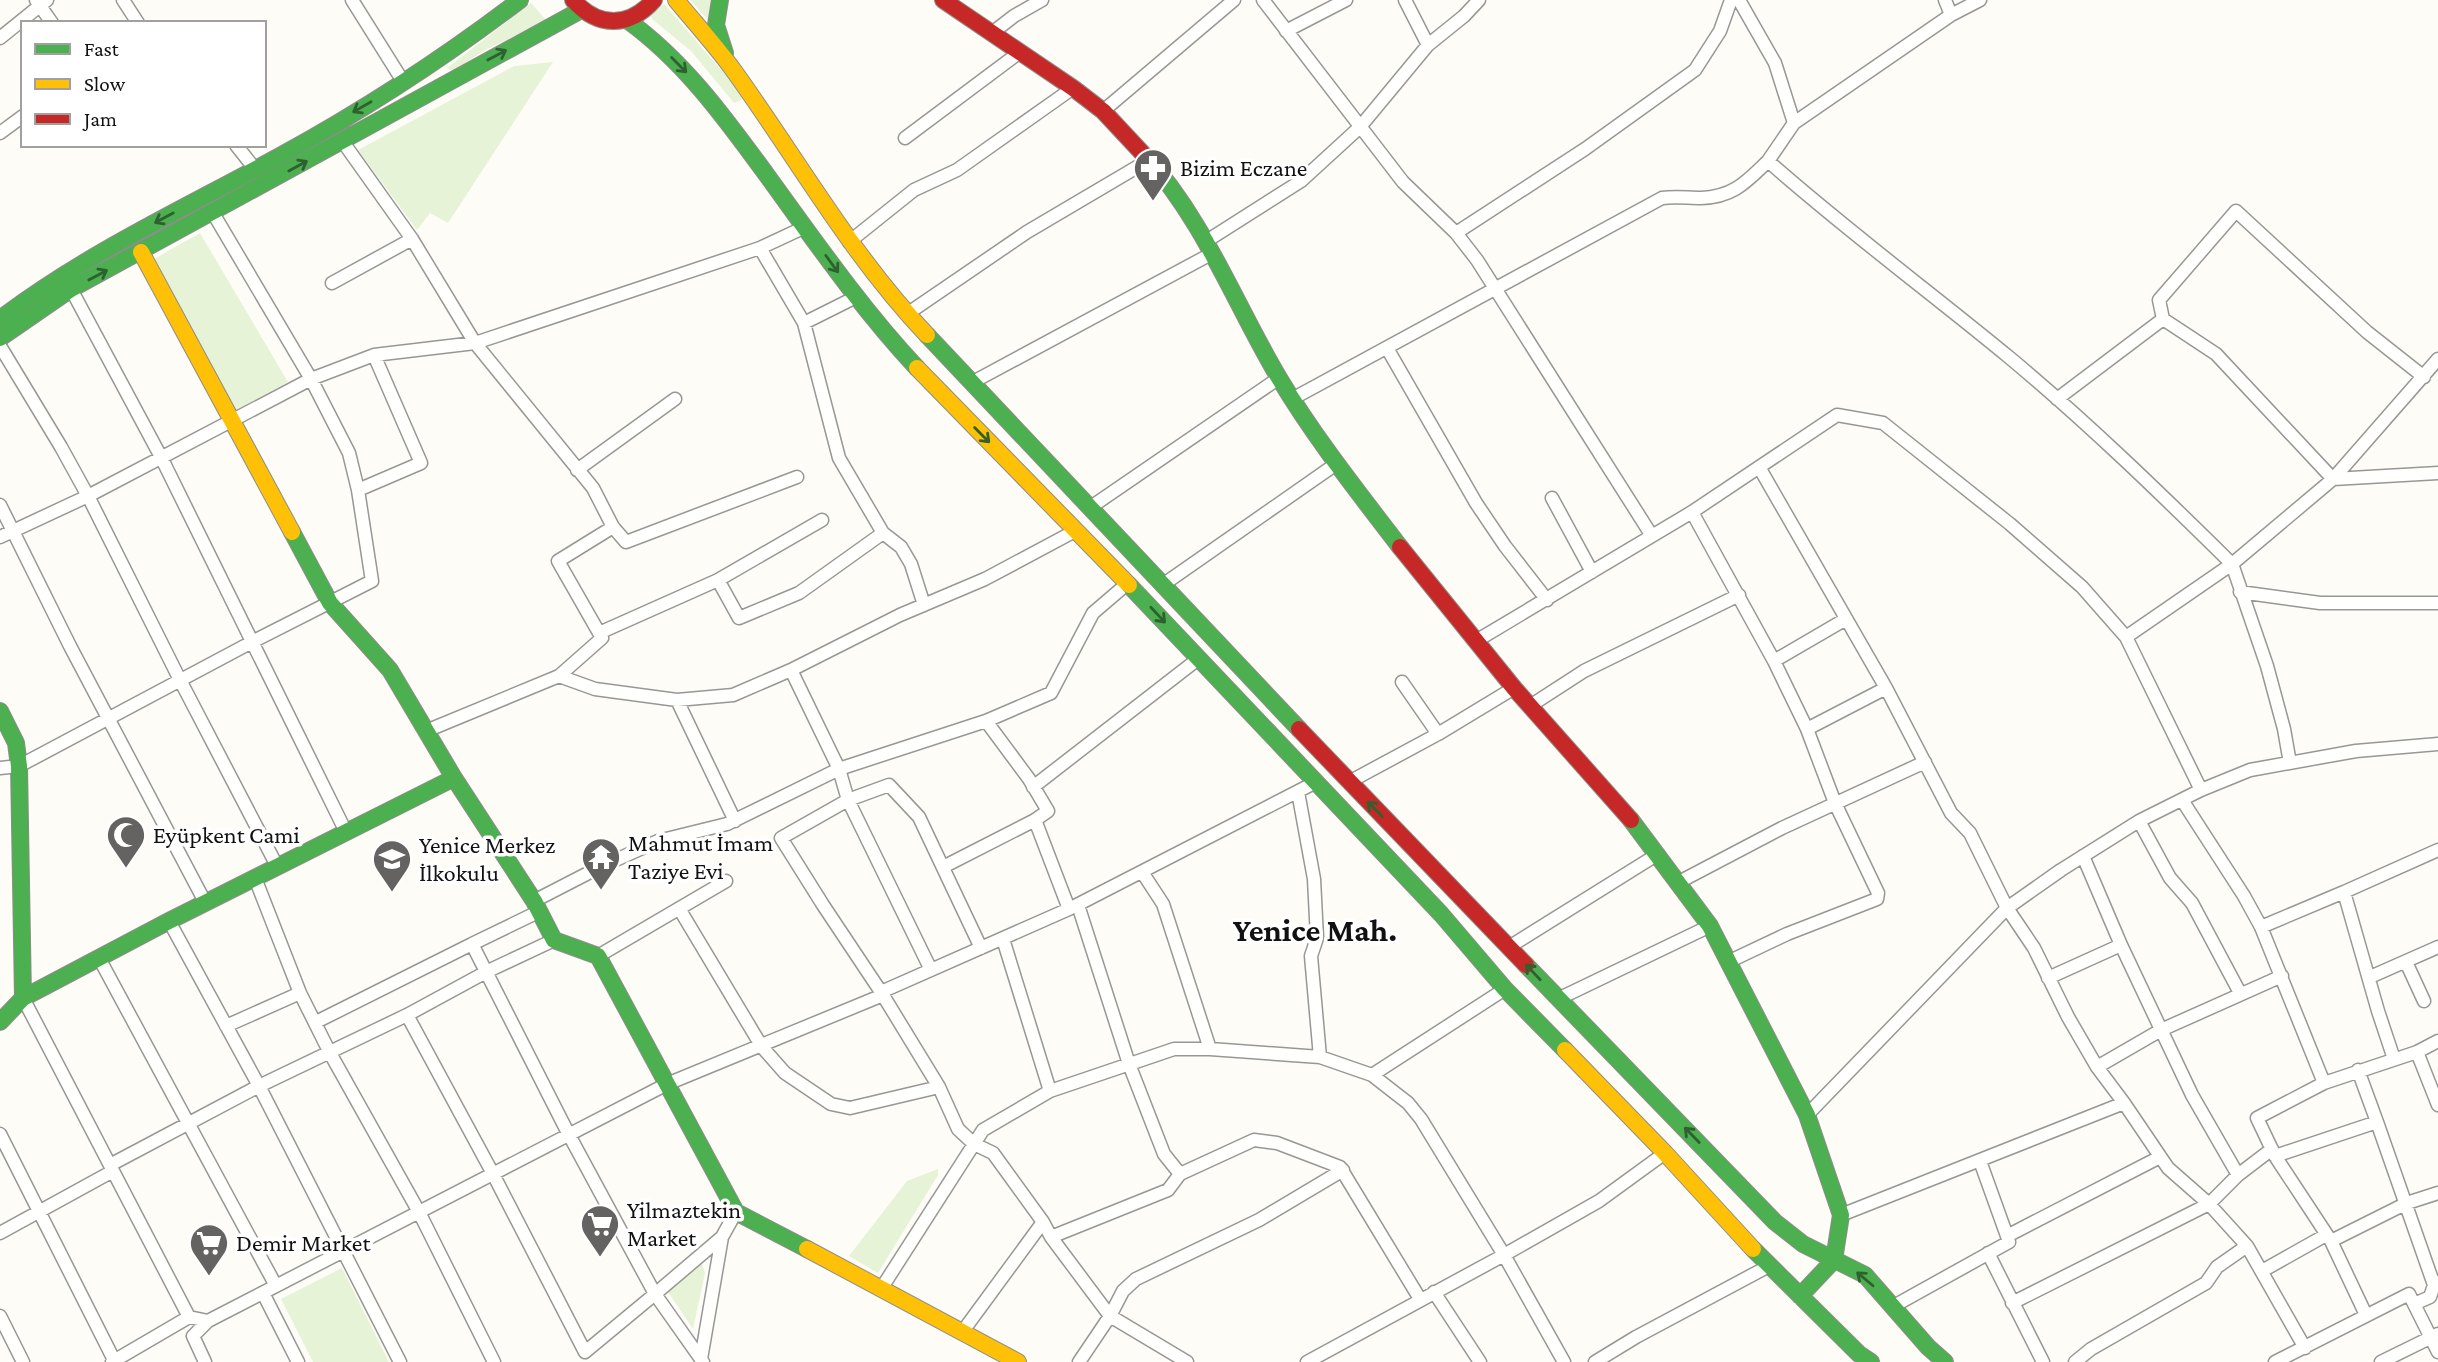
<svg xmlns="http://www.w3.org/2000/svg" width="2438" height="1362" viewBox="0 0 2438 1362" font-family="'Crimson Pro',serif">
  <rect width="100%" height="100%" fill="#fdfcf7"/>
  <path fill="#e7f3d7" d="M 690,0 L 711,0 L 708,20 Z
    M 531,3 L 547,21 L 485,50 L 453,71 L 447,68 Z
    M 664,4 L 744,96 L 741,100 L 734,103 L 691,51 L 652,19 L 650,15 Z
    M 553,62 L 448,223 L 430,213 L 417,230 L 358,150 L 514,66 Z
    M 200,233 L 288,382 L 236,410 L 154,259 Z
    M 938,1169 L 938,1175 L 878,1273 L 849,1256 L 907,1181 Z
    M 701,1261 L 705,1273 L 693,1329 L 666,1289 Z
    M 342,1268 L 389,1362 L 313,1362 L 281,1299 Z"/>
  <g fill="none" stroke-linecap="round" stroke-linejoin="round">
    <g stroke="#979795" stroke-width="15">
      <path id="street" d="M 36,0 L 52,23
        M 123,0 L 138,23
        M 352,0 L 404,83
        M 1263,0 L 1403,182 L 1456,233 L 1477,260 L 1652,536
        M 1405,0 L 1428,45
        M 1739,0 L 1775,63 L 1794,123
        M 1945,0 L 1951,15
        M 1980,0 L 1951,15 L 1794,123 L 1768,161 C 1846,230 1930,292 2010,358 C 2088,423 2160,493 2232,564 L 2126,637
        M 1286,31 L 1346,0
        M 992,33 L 1014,16 L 1042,0
        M 0,38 L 47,0
        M 1103,111 L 1234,0
        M 0,133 L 23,116
        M 905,138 L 1020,52
        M 343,142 L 412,239 L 475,343 L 760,248 L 805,227
        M 236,145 L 255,169
        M 1456,233 L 1585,149 L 1695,70 L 1720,31 L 1731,0
        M 849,242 L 914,190 L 957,170 L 1073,88
        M 1205,242 L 1301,181 L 1360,127 L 1428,45 L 1464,16 L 1479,0
        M 760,248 L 804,323
        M 332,283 L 412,239
        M 71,289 L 161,457 L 346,832
        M 907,314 L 1027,232 L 1149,160
        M 2163,319 L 2159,300 L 2236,211 L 2367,332 L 2424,377
        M 0,346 L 61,447 L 88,496 L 180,680 L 277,866
        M 1387,348 L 1476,503 L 1505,546 L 1547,600
        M 973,382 L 1211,254
        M 1292,399 L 1662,198 C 1676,196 1688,198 1701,198 C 1734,197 1747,181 1768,161
        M 2057,399 L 2163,319 L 2216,354 L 2333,479 L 2438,359
        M 1759,467 L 1886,688 L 1951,813 L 1970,833 L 2007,908 L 2034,948 L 2068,1017 L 2097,1067 L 2124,1103 L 1841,1215
        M 577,470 L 675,399
        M 358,490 L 421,463 L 374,355
        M 1552,498 L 1592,572
        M 0,505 L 70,646 L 205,902
        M 1091,507 L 1279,378
        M 1692,512 L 1774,661 L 1807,729 L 1835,803 L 1878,893 L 1877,899 L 1787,934 L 1730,961
        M 613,527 L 626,542 L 797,477
        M 883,533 L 901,547 L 911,564 L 924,605
        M 0,537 L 88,496 L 311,379 L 374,355 L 475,343 L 593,488 L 613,527 L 558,561 L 602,638 L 559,676
        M 718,580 L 822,520
        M 1164,584 L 1336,464
        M 2240,592 L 2320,603 L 2438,603
        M 599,633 L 718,580 L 739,618 L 799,593 L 883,533 L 839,458 L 804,323 L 856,297
        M 1476,641 L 1692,512 L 1837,415 L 1883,423 L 2010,524 L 2082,587 L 2126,637 L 2201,790
        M 1774,661 L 1846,619
        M 791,670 L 900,615 L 985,579 L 1075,531
        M 1402,682 L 1438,734
        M 677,700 L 735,821
        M 1530,706 L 1584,671 L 1739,595
        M 986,721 L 1029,779 L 1048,811 L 1035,820 L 1069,909
        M 1807,729 L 1886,688
        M 426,731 L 559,676 L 595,689 L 677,700 L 733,695 L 791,670 L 839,769 L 848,800 L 931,970
        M 2290,763 L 2284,729 L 2267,666 L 2232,564 L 2333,479 L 2438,473
        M 0,768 L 19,766 L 252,642 L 372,581 L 358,490 L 349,453 L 311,379 L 213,213
        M 1349,782 L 1438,734 L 1514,688
        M 1033,787 L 1198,659
        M 1298,792 L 1314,879 L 1317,938 L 1311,956 L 1320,1057
        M 2182,800 L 2244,896 L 2261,927
        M 2139,821 L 2170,878 L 2192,903 L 2240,993
        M 2083,856 L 2121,945 L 2192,1095 L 2238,1175
        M 945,866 L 1035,820
        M 1142,872 L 1163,904 L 1210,1049
        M 255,878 L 300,993 L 330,1053 L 419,1212 L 494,1362
        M 1679,882 L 1782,828 L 1925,762
        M 2344,892 L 2438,850
        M 534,901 L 600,867 L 658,841 L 727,824 L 839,769 L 986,721 L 1051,693 L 1093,613 L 1128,583
        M 1078,905 L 1129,1064 L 1164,1154 L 1180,1174
        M 680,910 L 762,1047 L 785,1073 L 831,1104 L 850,1108 L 939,1087
        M 540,911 L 472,944 L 568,1133 L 655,1294 L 722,1237 L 736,1212
        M 169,921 L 259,1086 L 400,1362
        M 554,940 L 488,971 L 407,1015 L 492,1172 L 585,1352 L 655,1294 L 703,1362
        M 1509,947 L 1658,854
        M 981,948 L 919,817 L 889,785 L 848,800 L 781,838 L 823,905 L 881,992 L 1069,909 L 1316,782
        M 598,956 L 726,881
        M 99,958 L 276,1286
        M 2406,962 L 2424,1001
        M 2370,977 L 2438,947
        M 2048,978 L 2121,945
        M 881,992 L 939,1087 L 958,1129 L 974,1144 L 983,1130 L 1050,1091 L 1003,939
        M 23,998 L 189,1317 L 208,1321 L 667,1084 L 883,995
        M 1558,999 L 1710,926
        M 316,1022 L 472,944
        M 226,1026 L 300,993
        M 2417,1052 L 2438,1105
        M 2097,1067 L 2161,1030 L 2282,976
        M 1372,1075 L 1505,989
        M 2324,1083 L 2261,927 L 2344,892 L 2378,1011 L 2394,1059
        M 1050,1091 L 1174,1049 L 1210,1049 L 1320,1057 L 1372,1075 L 1408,1103 L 1421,1119 L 1504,1255 L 1599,1201 L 1665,1153
        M 2124,1103 L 2168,1168 L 2209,1204 L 2238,1175 L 2272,1149
        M 1807,1115 L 2007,908 L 2061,870 L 2139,821 L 2201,790 L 2250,770 L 2356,751 L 2438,744
        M 2377,1122 L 2434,1285
        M 0,1134 L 115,1362
        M 2275,1156 L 2377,1122 L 2358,1070
        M 1980,1161 L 2007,1236
        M 110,1165 L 259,1086 L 407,1015
        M 0,1233 L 113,1171
        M 1051,1237 L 1110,1316 L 1123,1291 L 1136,1279 L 1259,1220 L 1343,1170
        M 2331,1241 L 2407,1203 L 2438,1193
        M 1988,1253 L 2043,1362
        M 2262,1271 L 2326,1235
        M 881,1289 L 974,1144 L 993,1153 L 1043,1222
        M 1434,1292 L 1480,1362
        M 263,1293 L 298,1362
        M 2012,1303 L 2209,1204 L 2247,1246 L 2305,1348
        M 2414,1304 L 2430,1297 L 2434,1285 L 2438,1282
        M 1892,1307 L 2009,1242 L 2007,1236 L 2160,1157
        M 2366,1315 L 2331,1241 L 2275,1156 L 2257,1118 L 2324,1083 L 2417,1052 L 2438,1041
        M 0,1316 L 23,1362
        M 963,1331 L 1043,1222 L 1051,1237 L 1168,1190 L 1180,1174 L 1254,1140 L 1277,1143 L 1340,1167 L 1420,1299
        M 701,1359 L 722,1237
        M 112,1362 L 189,1317
        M 205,1362 L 193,1336 L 208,1321
        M 1079,1362 L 1110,1316 L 1187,1362
        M 1307,1362 L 1504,1255 L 1564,1362
        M 1595,1362 L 1636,1337 L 1769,1266
        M 2075,1362 L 2091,1349 L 2206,1283 L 2217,1267 L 2247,1246
        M 2275,1362 L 2409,1294 L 2438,1352
        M 2381,1362 L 2438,1334"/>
    </g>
    <g stroke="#8e8d8b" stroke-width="18">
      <path id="fast" d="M 720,0 L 716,25 L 725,53
        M 627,20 C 684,61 725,118 766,174 C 814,240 861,308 917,368
        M 1145,156 C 1203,218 1236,306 1279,378 C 1315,438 1358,492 1400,547
        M 0,319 C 87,253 185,208 280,156 C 364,110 444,58 520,0
        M 927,335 L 1299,729
        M 0,338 L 71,289 L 581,10
        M 1129,585 L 1441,914 L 1505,989 L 1565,1050
        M 0,711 L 16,743 L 19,766 L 23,998 L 0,1022
        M 454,778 L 534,901 L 554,940 L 598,956 L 736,1212 L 807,1249
        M 1631,820 L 1710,926 L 1807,1115 L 1841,1215 L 1834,1260 L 1800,1296
        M 1526,965 L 1775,1222 L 1803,1244 L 1865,1275 L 1928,1347 L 1945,1362
        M 23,998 L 169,921 L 454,778 L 390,670 L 330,603 L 292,532
        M 1753,1249 L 1859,1354 L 1871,1362"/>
    </g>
    <g stroke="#8e8d8b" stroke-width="18">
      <path id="slow" d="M 676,0 C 695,23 716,46 734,71 C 798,160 851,255 927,335
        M 141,252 L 292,532
        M 917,368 L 1129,585
        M 1565,1050 L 1665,1153 L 1753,1249
        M 807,1249 L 1018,1362"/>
    </g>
    <g stroke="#8e8d8b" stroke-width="18">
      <path id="jam" d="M 573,0 C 598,28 629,28 654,0
        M 943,0 L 1073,88 L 1103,111 L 1145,156
        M 1400,547 L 1514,688 L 1631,820
        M 1299,729 L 1526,965"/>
    </g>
    <use href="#street" stroke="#fffffe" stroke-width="12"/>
    <use href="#fast" stroke="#4caf50" stroke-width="16"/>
    <use href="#slow" stroke="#ffc107" stroke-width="16"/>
    <use href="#jam" stroke="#c62828" stroke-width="16"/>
  </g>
  <defs><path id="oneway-shaft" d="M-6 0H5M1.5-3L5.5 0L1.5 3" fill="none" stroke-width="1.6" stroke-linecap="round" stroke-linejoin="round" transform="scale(1.75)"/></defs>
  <g stroke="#2e6030">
    <use href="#oneway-shaft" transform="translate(497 55) rotate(-28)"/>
    <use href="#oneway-shaft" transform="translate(679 65) rotate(45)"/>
    <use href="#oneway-shaft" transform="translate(362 107) rotate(150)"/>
    <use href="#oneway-shaft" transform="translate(298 166) rotate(-29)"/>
    <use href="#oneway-shaft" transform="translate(164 218) rotate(152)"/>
    <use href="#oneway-shaft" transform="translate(832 264) rotate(54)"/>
    <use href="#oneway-shaft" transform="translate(98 275) rotate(-28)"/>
    <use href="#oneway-shaft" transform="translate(982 435) rotate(45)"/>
    <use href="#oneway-shaft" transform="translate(1158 615) rotate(47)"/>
    <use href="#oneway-shaft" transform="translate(1375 809) rotate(-135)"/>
    <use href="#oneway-shaft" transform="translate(1533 972) rotate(-133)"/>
    <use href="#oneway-shaft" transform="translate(1692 1135) rotate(-134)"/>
    <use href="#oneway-shaft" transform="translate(1865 1279) rotate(-140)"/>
  </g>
  <defs>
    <g id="pharmacy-pin" transform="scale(2.0125)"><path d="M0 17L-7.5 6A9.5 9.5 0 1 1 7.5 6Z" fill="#646362" stroke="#fff"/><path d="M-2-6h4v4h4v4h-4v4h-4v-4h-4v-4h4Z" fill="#fff"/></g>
    <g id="mosque-pin" transform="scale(2.0125)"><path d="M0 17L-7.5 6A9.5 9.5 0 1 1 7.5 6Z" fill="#646362" stroke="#fff"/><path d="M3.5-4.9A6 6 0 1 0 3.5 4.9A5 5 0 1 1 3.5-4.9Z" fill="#fff"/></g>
    <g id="temple-pin" transform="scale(2.0125)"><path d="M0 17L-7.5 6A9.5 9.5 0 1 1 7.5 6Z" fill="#646362" stroke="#fff"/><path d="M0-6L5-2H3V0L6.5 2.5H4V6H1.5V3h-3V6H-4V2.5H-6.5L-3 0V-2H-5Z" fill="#fff"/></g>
    <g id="school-pin" transform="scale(2.0125)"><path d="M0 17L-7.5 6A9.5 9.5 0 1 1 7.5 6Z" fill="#646362" stroke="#fff"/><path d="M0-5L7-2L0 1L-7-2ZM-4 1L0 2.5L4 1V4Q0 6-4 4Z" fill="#fff"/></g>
    <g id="supermarket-pin" transform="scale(2.0125)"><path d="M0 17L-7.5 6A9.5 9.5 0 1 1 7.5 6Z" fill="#646362" stroke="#fff"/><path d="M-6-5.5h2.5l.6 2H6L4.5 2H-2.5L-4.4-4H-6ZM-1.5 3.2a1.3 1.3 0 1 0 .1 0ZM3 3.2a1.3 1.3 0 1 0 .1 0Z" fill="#fff"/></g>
  </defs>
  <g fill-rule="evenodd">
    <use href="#pharmacy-pin" x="1153" y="168"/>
    <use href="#mosque-pin" x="126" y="835"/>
    <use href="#temple-pin" x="601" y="857"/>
    <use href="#school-pin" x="392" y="859"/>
    <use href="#supermarket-pin" x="600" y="1224"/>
    <use href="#supermarket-pin" x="209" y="1243"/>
  </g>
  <g text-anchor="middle" stroke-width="7" stroke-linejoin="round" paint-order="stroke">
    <g font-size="24" fill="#111" stroke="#fff" text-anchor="start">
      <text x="1180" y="176">Bizim Eczane</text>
      <text x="153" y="843">Eyüpkent Cami</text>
      <text x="628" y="851">Mahmut İmam<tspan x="628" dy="28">Taziye Evi</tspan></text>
      <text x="419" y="853">Yenice Merkez<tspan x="419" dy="28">İlkokulu</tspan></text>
      <text x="627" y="1218">Yilmaztekin<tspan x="627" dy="28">Market</tspan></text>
      <text x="236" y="1251">Demir Market</text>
    </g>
    <g font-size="32" font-weight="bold" fill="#111" stroke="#fff">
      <text x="1315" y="941">Yenice Mah.</text>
    </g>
  </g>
  <rect x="21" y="21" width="245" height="126" fill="#ffffff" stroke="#a0a0a0" stroke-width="2"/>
  <rect x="35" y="44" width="35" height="10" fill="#4caf50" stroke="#a0a0a0" stroke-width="2"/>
  <text x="84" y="56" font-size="21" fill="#111111">Fast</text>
  <rect x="35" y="79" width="35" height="10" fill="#ffc107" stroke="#a0a0a0" stroke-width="2"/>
  <text x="84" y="91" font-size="21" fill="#111111">Slow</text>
  <rect x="35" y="114" width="35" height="10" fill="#c62828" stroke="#a0a0a0" stroke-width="2"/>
  <text x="84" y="126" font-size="21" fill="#111111">Jam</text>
</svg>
